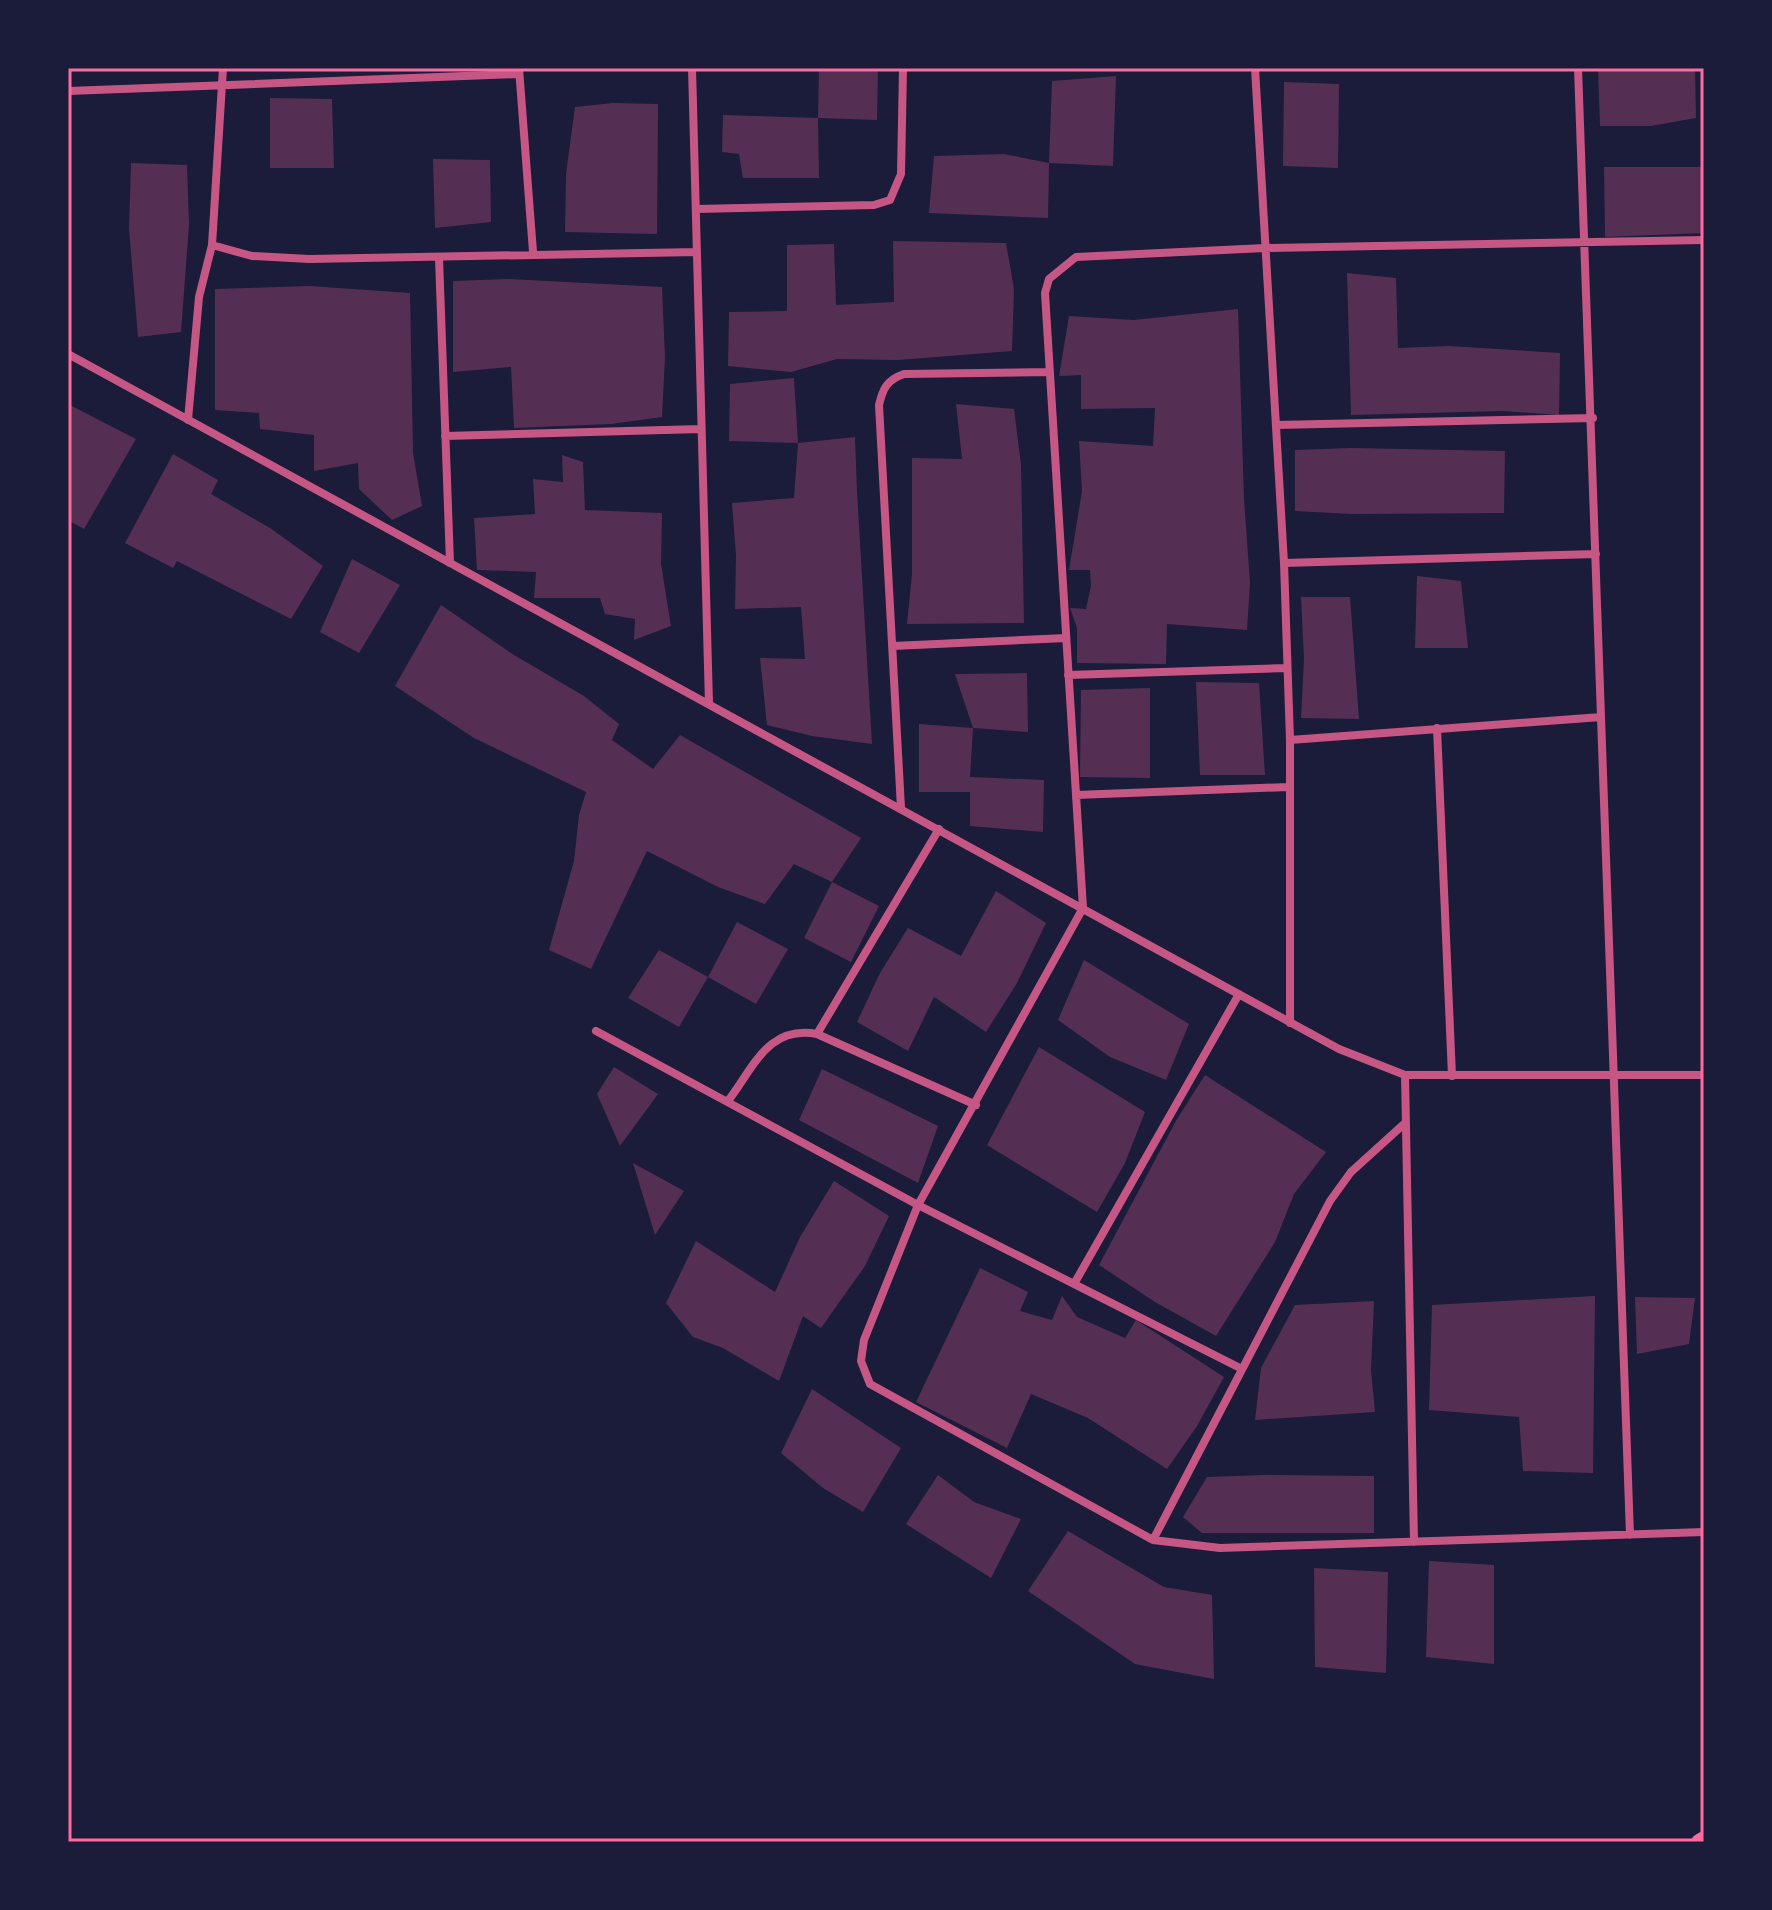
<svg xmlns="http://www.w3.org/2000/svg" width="1772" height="1910" viewBox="0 0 1772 1910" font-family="'Public Sans',sans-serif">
  <rect width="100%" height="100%" fill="#1b1b3a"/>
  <path fill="#542f53" d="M 819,68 L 878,68 L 877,120 L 818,118 L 819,178 L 743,178 L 739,154 L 722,152 L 723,115 L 818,118 Z
    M 1598,68 L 1695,68 L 1696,118 L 1651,126 L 1600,126 Z
    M 1116,76 L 1113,166 L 1049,163 L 1052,81 Z
    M 1284,82 L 1339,84 L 1338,168 L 1283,166 Z
    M 270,98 L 332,99 L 334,168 L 270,168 Z
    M 613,103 L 658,104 L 657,234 L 565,232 L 566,174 L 575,107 Z
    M 1004,154 L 1049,163 L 1048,218 L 929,213 L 934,156 Z
    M 433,159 L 490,160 L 491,222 L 435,228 Z
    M 131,163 L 187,165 L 189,225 L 181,332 L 138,337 L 129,229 Z
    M 1604,167 L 1704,167 L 1704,233 L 1605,237 Z
    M 893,241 L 1006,243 L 1014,289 L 1012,351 L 898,360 L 837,359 L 791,372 L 728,366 L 729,312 L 787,311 L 787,245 L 834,244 L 836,305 L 894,302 Z
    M 1347,273 L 1396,278 L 1398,348 L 1449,346 L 1560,353 L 1559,415 L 1503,411 L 1351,415 Z
    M 509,279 L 662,287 L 665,357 L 662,417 L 611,424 L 514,428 L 511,367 L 453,372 L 453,281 Z
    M 310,286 L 410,293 L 413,453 L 422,506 L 392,520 L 359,489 L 358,463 L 314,471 L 314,435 L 260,429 L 259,413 L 215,410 L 215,289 Z
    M 1238,309 L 1244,499 L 1250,583 L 1247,630 L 1167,624 L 1166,664 L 1077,663 L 1077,628 L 1070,608 L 1086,609 L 1091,586 L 1090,570 L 1069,570 L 1082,491 L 1079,441 L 1153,446 L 1155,408 L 1081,409 L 1081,375 L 1059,376 L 1069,316 L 1134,320 Z
    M 794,378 L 798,443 L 729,441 L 730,384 Z
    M 68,404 L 136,439 L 84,529 L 68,520 Z
    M 956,404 L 1014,409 L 1021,465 L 1024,623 L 907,624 L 912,574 L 912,458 L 962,459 Z
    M 855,437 L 857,492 L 872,744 L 812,736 L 767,725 L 760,658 L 805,659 L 801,607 L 735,609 L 736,555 L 732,503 L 794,498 L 798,443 Z
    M 1351,448 L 1505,451 L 1504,513 L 1352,514 L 1295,511 L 1295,450 Z
    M 173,454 L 218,480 L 211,494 L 270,528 L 323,566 L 291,619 L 177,561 L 173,568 L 125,543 Z
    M 562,455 L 583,462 L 585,510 L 662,513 L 661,564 L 671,626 L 634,640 L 635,619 L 605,614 L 600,598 L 534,598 L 536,572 L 477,570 L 474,518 L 535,514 L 533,479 L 563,482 Z
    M 352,559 L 400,585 L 359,653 L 320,632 Z
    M 1417,576 L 1461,581 L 1468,648 L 1415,648 Z
    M 1301,597 L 1350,597 L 1359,719 L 1301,718 L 1304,659 Z
    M 441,605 L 514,655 L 584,696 L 619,724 L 612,740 L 653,769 L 680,735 L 861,838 L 832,882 L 794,864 L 765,904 L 718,887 L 647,851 L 591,969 L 549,950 L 574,861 L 579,815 L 586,792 L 474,738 L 395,686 Z
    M 1027,673 L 1028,732 L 973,728 L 955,674 Z
    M 1196,682 L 1259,683 L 1265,775 L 1200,775 Z
    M 1150,688 L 1150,778 L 1080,777 L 1081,690 Z
    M 919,724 L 973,728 L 970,777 L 1044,780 L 1043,832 L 970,826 L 970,792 L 919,792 Z
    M 832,882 L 879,906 L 851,962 L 804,938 Z
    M 996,891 L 1046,923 L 1017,983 L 986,1032 L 934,997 L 908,1051 L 857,1022 L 880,973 L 908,928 L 961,956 Z
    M 737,922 L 788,949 L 756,1004 L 708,977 L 679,1027 L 628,998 L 659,950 L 708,977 Z
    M 1084,960 L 1189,1024 L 1166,1080 L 1110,1057 L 1058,1020 Z
    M 1039,1047 L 1145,1112 L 1125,1163 L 1097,1212 L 987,1145 Z
    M 614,1067 L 658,1094 L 620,1146 L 597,1094 Z
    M 822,1069 L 938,1126 L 918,1183 L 799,1120 Z
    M 1205,1075 L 1326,1152 L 1294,1194 L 1275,1242 L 1216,1336 L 1155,1302 L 1099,1265 L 1177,1119 Z
    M 633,1163 L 684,1191 L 655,1235 Z
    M 834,1181 L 889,1216 L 865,1266 L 821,1328 L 803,1316 L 779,1381 L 723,1348 L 693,1337 L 666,1303 L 696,1241 L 775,1292 L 800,1237 Z
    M 980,1268 L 1028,1292 L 1020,1311 L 1052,1320 L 1062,1296 L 1077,1317 L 1125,1338 L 1136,1320 L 1224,1377 L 1197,1426 L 1167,1469 L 1088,1418 L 1031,1394 L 1007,1448 L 916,1402 Z
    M 1595,1296 L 1593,1473 L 1523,1471 L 1519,1417 L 1429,1410 L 1432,1305 Z
    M 1635,1297 L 1695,1298 L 1689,1344 L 1637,1354 Z
    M 1374,1301 L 1371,1370 L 1375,1412 L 1255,1420 L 1261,1368 L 1295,1305 Z
    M 812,1389 L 901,1448 L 863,1512 L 823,1488 L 781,1453 Z
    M 938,1475 L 974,1502 L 1021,1519 L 991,1578 L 906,1524 Z
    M 1263,1475 L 1374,1476 L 1374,1533 L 1202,1533 L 1183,1517 L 1207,1477 Z
    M 1068,1531 L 1164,1587 L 1212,1595 L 1214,1679 L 1135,1664 L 1028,1591 Z
    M 1429,1561 L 1494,1565 L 1494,1664 L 1426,1657 Z
    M 1314,1568 L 1388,1572 L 1386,1673 L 1315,1667 Z"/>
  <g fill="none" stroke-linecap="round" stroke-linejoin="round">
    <path stroke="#c65784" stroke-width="8" d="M 519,68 L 533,252
      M 692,68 L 709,704
      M 1255,68 L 1284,563 L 1290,740 L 1290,1023
      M 1578,68 L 1630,1535
      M 68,91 L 519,74
      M 696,209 L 874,205 L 890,200 L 901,174 L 903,68
      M 1704,240 L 1265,248 L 1076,257 L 1049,279 L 1045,293 L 1083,908 L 918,1205 L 864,1340 L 861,1361 L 870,1384 L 1153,1540 L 1220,1548 L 1704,1532
      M 212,245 L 252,256 L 309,259 L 697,252
      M 439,258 L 450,563
      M 68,354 L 1339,1049 L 1405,1075 L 1704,1075
      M 188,420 L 199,297 L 212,245 L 223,68
      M 1276,425 L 1593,418
      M 445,436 L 701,429
      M 1284,563 L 1596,554
      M 893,646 L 1066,638
      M 1068,675 L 1287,668
      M 1437,728 L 1452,1076
      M 1290,740 L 1601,717
      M 1076,795 L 1288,787
      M 901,808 L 879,405 C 883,388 887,380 904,374 L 1049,372
      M 596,1031 L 918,1205 L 1242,1369
      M 817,1034 L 939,829
      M 1405,1075 L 1414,1542
      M 728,1101 C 754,1067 768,1025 817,1034 L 976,1105
      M 1074,1284 L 1239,994
      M 1153,1540 L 1330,1201 L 1351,1172 L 1404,1124"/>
    <path stroke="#ff6b9d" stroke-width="16" d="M 1699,1842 L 1704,1839"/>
  </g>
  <rect width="1772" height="1910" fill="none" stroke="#1b1b3a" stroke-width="140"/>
  <rect x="70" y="70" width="1632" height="1770" fill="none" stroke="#ff6b9d" stroke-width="3"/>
</svg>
